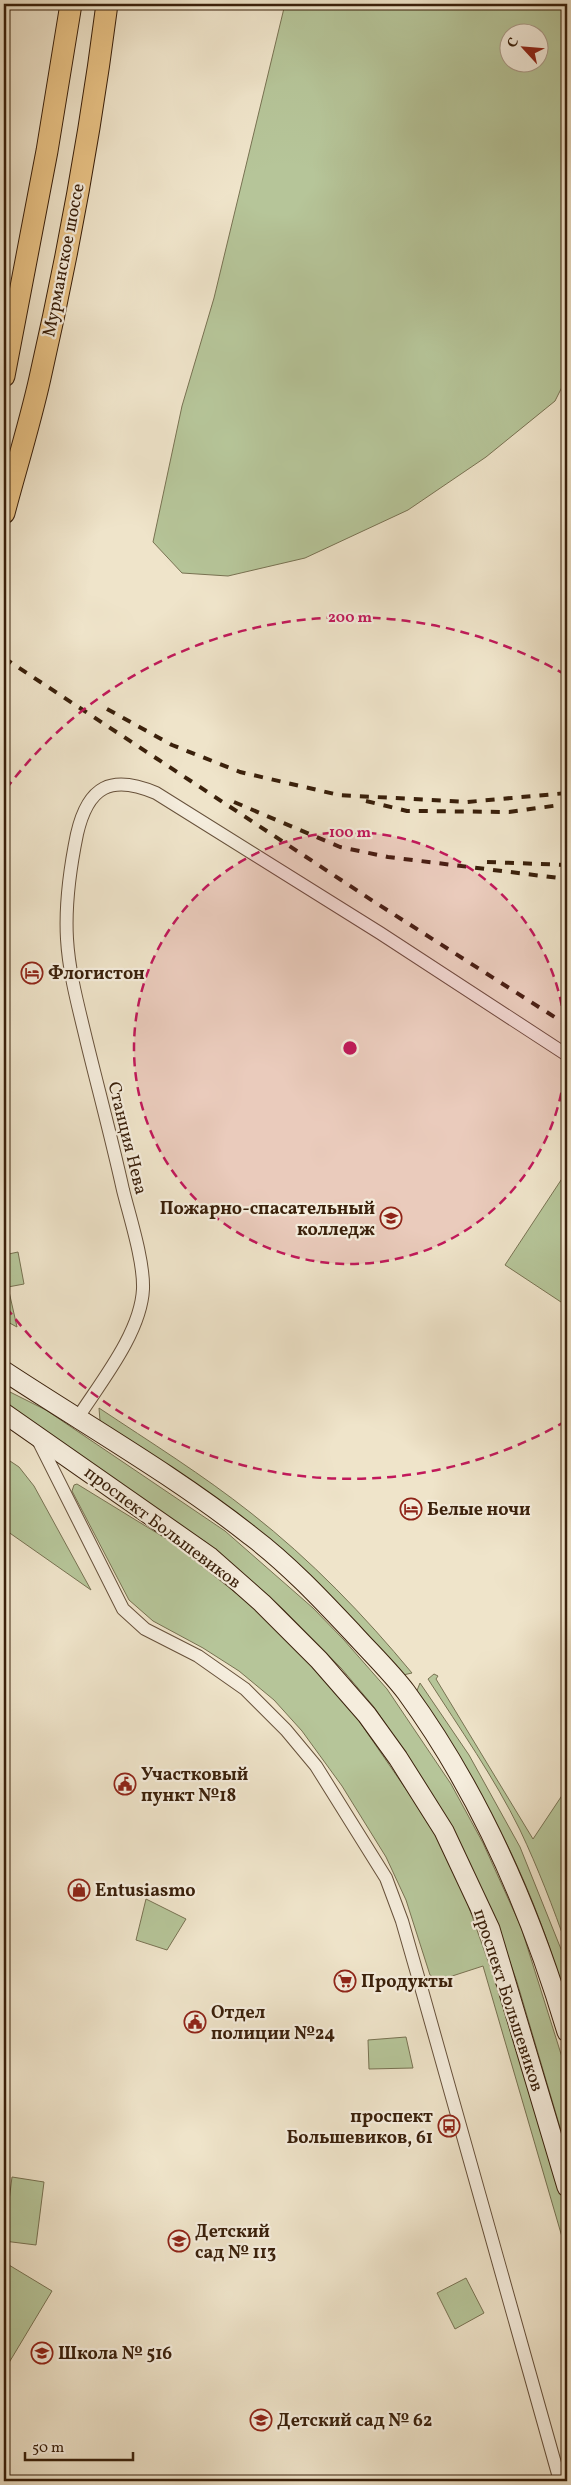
<svg xmlns="http://www.w3.org/2000/svg" width="571" height="2485" viewBox="0 0 571 2485" font-family="Vollkorn,serif">
  <rect width="100%" height="100%" fill="#efe4ca"/>
  <filter id="stains"><feTurbulence type="fractalNoise" baseFrequency=".004" numOctaves="4"/><feColorMatrix values="0 0 0 0 .2 0 0 0 0 .09 0 0 0 0 .02 0 0 0 .5 -.17"/></filter>
  <radialGradient id="worn" r=".72"><stop offset=".6" stop-color="#630" stop-opacity="0"/><stop offset="1" stop-color="#630" stop-opacity=".3"/></radialGradient>
  <path fill="#b6c599" stroke="#787252" fill-rule="evenodd" d="M 285,4 L 567,4 L 567,377 L 555,401 L 486,457 L 408,510 L 305,558 L 228,576 L 182,573 L 153,542 L 182,406 L 214,298 ZM 508,32 L 538,32 L 538,62 L 508,62 Z
    M 567,1171 L 567,1306 L 505,1265 Z
    M 18,1252 L 24,1284 L 8,1287 L 17,1327 L 4,1320 L 4,1255 Z
    M 4,1389 L 46,1410 L 225,1531 L 313,1608 L 344,1640 L 387,1689 L 451,1784 L 483,1843 L 521,1927 L 567,2073 L 567,2151 L 517,1982 L 498,1928 L 414,1766 L 374,1707 L 341,1668 L 283,1609 L 237,1568 L 207,1543 L 94,1467 L 4,1401 Z
    M 99,1408 C 150,1442 203,1475 251,1513 C 311,1560 364,1615 412,1673 L 403,1675 L 338,1603 L 305,1571 L 107,1427 L 100,1421 Z
    M 4,1457 L 19,1467 L 34,1486 L 91,1590 L 4,1529 Z
    M 77,1484 L 170,1541 L 265,1616 L 302,1653 L 348,1705 L 410,1795 L 442,1846 L 461,1885 L 494,1978 L 547,2139 L 567,2213 L 567,2254 L 483,1966 L 443,1979 L 438,1980 L 430,1975 L 406,1900 L 386,1857 L 342,1786 L 302,1731 L 274,1700 L 239,1671 L 203,1648 L 153,1621 L 129,1600 L 72,1491 L 74,1485 Z
    M 434,1674 L 438,1676 L 436,1679 L 533,1839 L 567,1788 L 567,1947 C 553,1907 538,1868 520,1830 C 494,1777 460,1729 428,1679 Z
    M 420,1683 L 469,1755 L 520,1847 L 567,1964 L 567,2004 C 546,1928 516,1855 476,1786 C 458,1755 436,1724 416,1693 Z
    M 146,1899 L 186,1919 L 167,1950 L 136,1940 Z
    M 406,2037 L 413,2068 L 369,2069 L 368,2040 Z
    M 12,2177 L 44,2182 L 36,2245 L 4,2241 Z
    M 4,2262 L 52,2291 L 4,2371 Z
    M 466,2278 L 484,2313 L 455,2329 L 437,2293 Z"/>
  <g fill="none" stroke-linecap="round" stroke-linejoin="round">
    <g stroke="#67513b" stroke-width="14">
      <path id="minor" d="M 77,1419 C 100,1383 141,1333 143,1289 C 144,1261 130,1218 123,1190 C 112,1140 99,1092 87,1043 C 79,1009 69,974 67,939 C 65,905 70,868 77,834 C 88,786 111,774 156,793 L 380,933 L 567,1055
        M 37,1438 L 123,1609 L 145,1629 L 198,1656 L 245,1689 L 286,1730 L 316,1766 L 386,1878 L 402,1921 L 423,1994 L 560,2481"/>
    </g>
    <g stroke="#3a200b" stroke-width="21">
      <path id="secondary" d="M 4,1371 C 86,1425 174,1475 251,1536 C 288,1564 320,1598 352,1632 C 370,1652 390,1671 406,1692 C 481,1795 531,1911 567,2032
        M 4,1413 L 210,1557 L 262,1603 L 319,1660 L 367,1715 L 398,1758 L 444,1831 L 490,1929 L 567,2187"/>
    </g>
    <g stroke="#3a200b" stroke-width="23">
      <path id="primary" d="M 4,376 L 47,151 L 71,4
        M 4,513 C 16,468 30,423 40,378 C 68,255 91,129 107,4"/>
    </g>
    <use href="#minor" stroke="#f5eddd" stroke-width="12"/>
    <use href="#secondary" stroke="#f5eddd" stroke-width="19"/>
    <use href="#primary" stroke="#e8c285" stroke-width="21"/>
    <path stroke="#3a200b" stroke-width="4" stroke-dasharray="9 9" stroke-linecap="butt" d="M 4,658 L 373,901 L 567,1025
      M 107,709 L 172,745 L 240,772 L 339,795 L 467,802 L 567,793
      M 366,801 L 407,811 L 418,811 L 509,812 L 567,804
      M 234,802 L 340,847 L 388,857 L 567,879
      M 487,862 L 567,865"/>
  </g>
  <circle cx="350" cy="1048" r="216" fill="#c2185b" fill-opacity=".12"/>
  <g fill="none" stroke="#c2185b" stroke-width="2.5" stroke-dasharray="9 6">
    <circle cx="350" cy="1048" r="216"/>
    <path d="M566 1421A431 431 0 0 1 6 1307M6 789A431 431 0 0 1 566 675"/>
  </g>
  <defs>
    <g id="hotel-ring" transform="scale(1.125)"><circle r="9.5" fill="#f5eddd" stroke="#8f2418" stroke-width="1.5"/><path d="M-6-4.5h1.5V1H6V5H4.5V3h-9V5H-6ZM-4 0a1.8 1.8 0 1 1 3.6 0ZM.5 0V-2.5h3Q6-2.5 6 0Z" fill="#8f2418"/></g>
    <g id="university-ring" transform="scale(1.125)"><circle r="9.5" fill="#f5eddd" stroke="#8f2418" stroke-width="1.5"/><path d="M0-5L7-2L0 1L-7-2ZM-4 1L0 2.5L4 1V4Q0 6-4 4Z" fill="#8f2418"/></g>
    <g id="civic-ring" transform="scale(1.125)"><circle r="9.5" fill="#f5eddd" stroke="#8f2418" stroke-width="1.5"/><path d="M-.6-6.5H3V-4.5H.6V-3L4-1V1h2V6H-6V1h2V-1L-.6-3ZM-1.2 2.5V6h2.4V2.5Z" fill="#8f2418"/></g>
    <g id="shop-ring" transform="scale(1.125)"><circle r="9.5" fill="#f5eddd" stroke="#8f2418" stroke-width="1.5"/><path d="M-5-2.5h2.3a2.7 3.5 0 0 1 5.4 0H5L5.5 6h-11ZM-1.5-2.5h3a1.5 2.3 0 0 0-3 0Z" fill="#8f2418"/></g>
    <g id="supermarket-ring" transform="scale(1.125)"><circle r="9.5" fill="#f5eddd" stroke="#8f2418" stroke-width="1.5"/><path d="M-6-5.5h2.5l.6 2H6L4.5 2H-2.5L-4.4-4H-6ZM-1.5 3.2a1.3 1.3 0 1 0 .1 0ZM3 3.2a1.3 1.3 0 1 0 .1 0Z" fill="#8f2418"/></g>
    <g id="bus-ring" transform="scale(1.125)"><circle r="9.5" fill="#f5eddd" stroke="#8f2418" stroke-width="1.5"/><path d="M-5-6H5V4H4V6H2V4H-2V6H-4V4H-5ZM-3.5-4V0h7V-4ZM-3.5 1.2v1.5H-2V1.2ZM2 1.2v1.5H3.5V1.2Z" fill="#8f2418"/></g>
    <g id="school-ring" transform="scale(1.125)"><circle r="9.5" fill="#f5eddd" stroke="#8f2418" stroke-width="1.5"/><path d="M0-5L7-2L0 1L-7-2ZM-4 1L0 2.5L4 1V4Q0 6-4 4Z" fill="#8f2418"/></g>
  </defs>
  <g fill-rule="evenodd">
    <use href="#hotel-ring" x="32" y="973"/>
    <use href="#university-ring" x="391" y="1218"/>
    <use href="#hotel-ring" x="411" y="1509"/>
    <use href="#civic-ring" x="125" y="1784"/>
    <use href="#shop-ring" x="79" y="1890"/>
    <use href="#supermarket-ring" x="345" y="1981"/>
    <use href="#civic-ring" x="195" y="2022"/>
    <use href="#bus-ring" x="449" y="2126"/>
    <use href="#school-ring" x="179" y="2241"/>
    <use href="#school-ring" x="42" y="2353"/>
    <use href="#school-ring" x="261" y="2420"/>
  </g>
  <g text-anchor="middle" stroke-width="4.5" stroke-linejoin="round" paint-order="stroke">
    <g font-size="18" fill="#3a200b" stroke="#f5eddd">
      <text transform="translate(63 260) rotate(-79)" y="6">Мурманское шоссе</text>
      <text transform="translate(128 1138) rotate(76)" y="6">Станция Нева</text>
      <text transform="translate(163 1527) rotate(37)" y="6">проспект Большевиков</text>
      <text transform="translate(509 2000) rotate(72)" y="6">проспект Большевиков</text>
    </g>
    <g font-size="18" font-weight="bold" fill="#3a200b" stroke="#f5eddd" text-anchor="start">
      <text x="48" y="979">Флогистон</text>
      <text x="375" y="1214" text-anchor="end">Пожарно-спасательный<tspan x="375" dy="21">колледж</tspan></text>
      <text x="427" y="1515">Белые ночи</text>
      <text x="141" y="1780">Участковый<tspan x="141" dy="21">пункт №18</tspan></text>
      <text x="95" y="1896">Entusiasmo</text>
      <text x="361" y="1987">Продукты</text>
      <text x="211" y="2018">Отдел<tspan x="211" dy="21">полиции №24</tspan></text>
      <text x="433" y="2122" text-anchor="end">проспект<tspan x="433" dy="21">Большевиков, 61</tspan></text>
      <text x="195" y="2237">Детский<tspan x="195" dy="21">сад № 113</tspan></text>
      <text x="58" y="2359">Школа № 516</text>
      <text x="277" y="2426">Детский сад № 62</text>
    </g>
  </g>
  <circle cx="350" cy="1048" r="8" fill="#c2185b" stroke="#f5eddd" stroke-width="2.5"/>
  <g font-size="15" text-anchor="middle" font-weight="bold" fill="#c2185b" stroke="#f5eddd" stroke-width="4.5" stroke-linejoin="round" paint-order="stroke">
    <text x="350" y="622">200 m</text>
    <text x="350" y="837">100 m</text>
  </g>
  <rect width="571" height="2485" fill="none" stroke="#efe4ca" stroke-width="20"/>
  <rect x="5" y="5" width="561" height="2475" fill="none" stroke="#3a200b" stroke-width="2.5"/>
  <rect x="10" y="10" width="551" height="2465" fill="none" stroke="#3a200b"/>
  <g transform="translate(524 48) rotate(296)"><circle r="24" fill="#f5eddd" stroke="#aa9b89"/>
  <path d="M0-4L9 19L0 12L-9 19Z" fill="#8f2418"/>
  <text y="-8" font-size="14" font-weight="bold" text-anchor="middle" fill="#3a200b">С</text>
  </g>
  <path d="M25 2452v8h108v-8" fill="none" stroke="#3a200b" stroke-width="2.5"/>
  <text x="32" y="2452" font-size="15" fill="#3a200b" stroke="#f5eddd" stroke-width="4" paint-order="stroke">50 m</text>
  <rect width="100%" height="100%" filter="url(#stains)"/>
  <rect width="100%" height="100%" fill="url(#worn)"/>
</svg>
